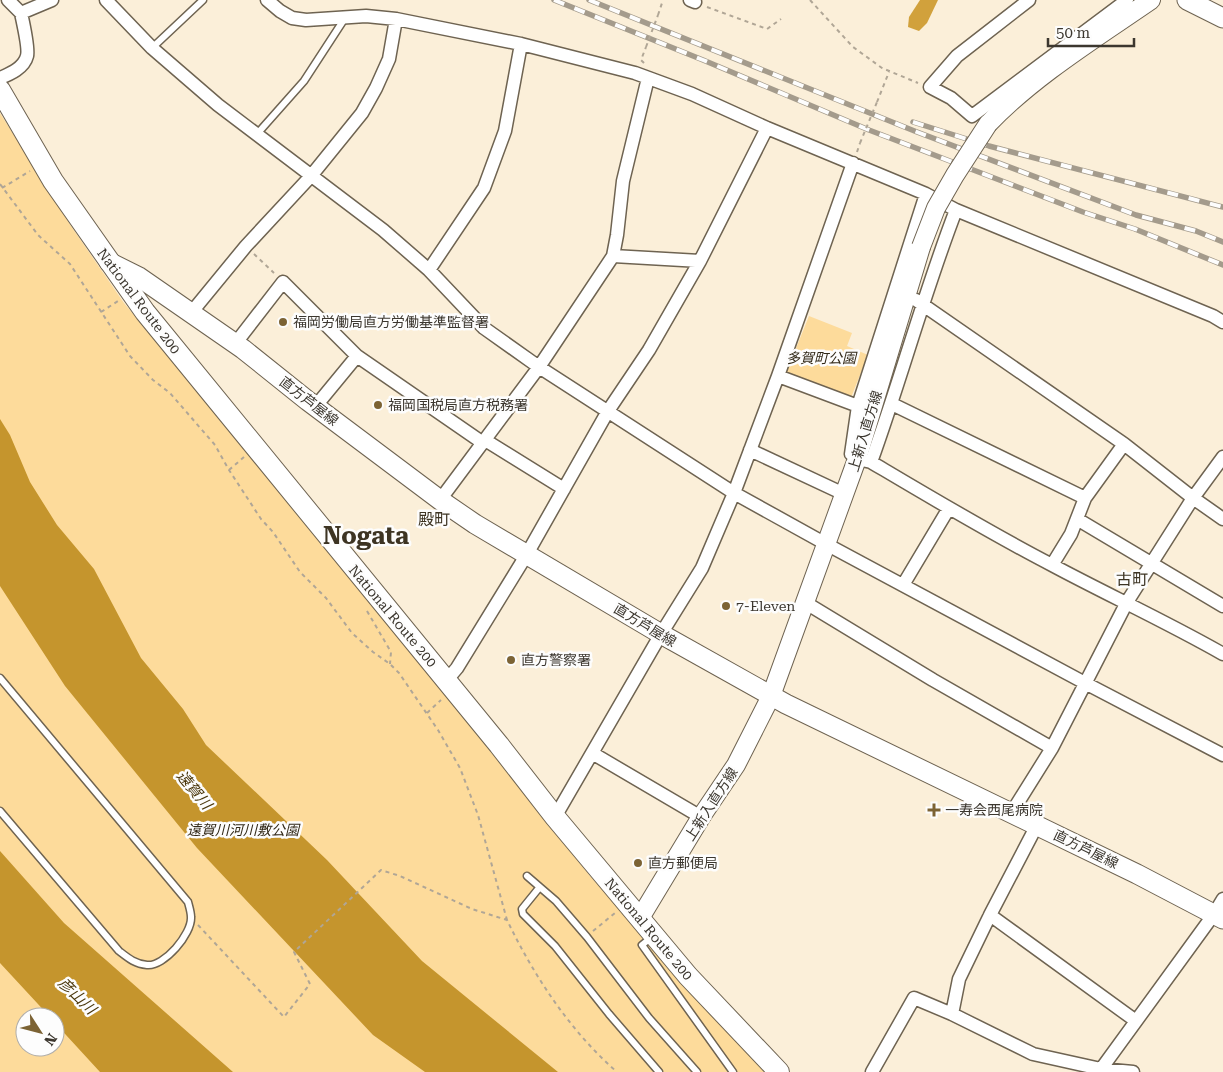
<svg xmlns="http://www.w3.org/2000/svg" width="1223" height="1072" viewBox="0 0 1223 1072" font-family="'Roboto Serif','Noto Sans JP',serif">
  <rect width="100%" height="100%" fill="#fbefd9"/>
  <path fill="#fddb9b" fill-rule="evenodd" d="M 0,113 L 71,226 L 124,303 L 440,687 L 590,876 L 768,1072 L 0,1072 ZM 25,1017 L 55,1017 L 55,1047 L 25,1047 Z
    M 809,316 L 852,333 L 847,346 L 868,355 L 850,400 L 786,373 Z"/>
  <path fill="#d1a13c" d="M 920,0 L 938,0 L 927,23 L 919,31 L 908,27 L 909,17 Z"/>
  <path fill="#c5952d" d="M 0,419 L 10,435 L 30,482 L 57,525 L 94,569 L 141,658 L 183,709 L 206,745 L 327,860 L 422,961 L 558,1072 L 425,1072 L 373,1035 L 197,848 L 65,686 L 0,586 Z
    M 0,851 L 64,923 L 233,1072 L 100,1072 L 55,1023 L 55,1017 L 50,1017 L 0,963 Z"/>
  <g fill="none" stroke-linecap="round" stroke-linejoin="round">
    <g stroke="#6e6351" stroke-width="9">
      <path id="service" d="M 152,48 L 203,0
        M 257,134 L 304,81 L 345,18
        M 0,678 L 188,902 C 189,906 191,912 191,917 C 192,934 164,967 147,965 C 135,964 128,958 119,951 L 0,811
        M 527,876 L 556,901 L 587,937 L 649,1018 L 697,1072
        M 539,888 L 522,909 L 523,914 L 555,946 L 609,1014 L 659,1072
        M 652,937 L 642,945 L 733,1072"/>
    </g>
    <g stroke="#6e6351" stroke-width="15">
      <path id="minor" d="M 8,0 L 21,13 L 52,0
        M 106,0 L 152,48 L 218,105 L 383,230 L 429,270 L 484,328 L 539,367 L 734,493 L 826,544 L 1085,683 L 1223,755
        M 267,0 L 280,11 L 292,18 L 306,20 L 366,16 L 396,19 L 521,44 L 635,73 L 692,94 L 767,128 L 926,194 L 956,210 L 1213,316 L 1223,322
        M 690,0 L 695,2
        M 1029,0 L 957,56 L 930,87 L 951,98 L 972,116 L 1127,0
        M 0,78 C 10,74 24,68 27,56 C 29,49 23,22 21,13
        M 926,194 L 858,406 L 851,454 L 857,459 L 871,462 C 930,497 990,533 1052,565 C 1108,595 1167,622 1223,654
        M 613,256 L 700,261
        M 429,270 L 484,188 L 505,131 L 521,44
        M 916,300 L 1124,444 L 1193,498 L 1223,519
        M 191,313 L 246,246 L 311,176 L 362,113 L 376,88 L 389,59 L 396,19
        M 235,344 L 283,282 L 357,356 L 483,443
        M 778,376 L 858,406
        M 892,404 L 1085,498
        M 315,407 L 357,356
        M 485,440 L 564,489
        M 750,450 L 844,494
        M 871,462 C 901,379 924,293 956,210
        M 440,500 L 539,367 L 613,256 L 617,235 L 623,181 L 648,78
        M 1077,519 L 1223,606
        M 1052,565 L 1071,534 L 1085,498 L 1124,444
        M 903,585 L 949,508
        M 806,603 L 933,680 L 1052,748
        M 446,681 L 457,668 L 527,554 L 608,411 L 649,350 L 700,261 L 767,128
        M 592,753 L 701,817
        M 1012,812 L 1052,748 L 1127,602 L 1193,498 L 1223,457
        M 555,817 L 661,634 L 702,568 L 734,493 L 778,376 L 853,163
        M 990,915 L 1136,1021
        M 952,1014 L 959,979 L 990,915 L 1037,825
        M 872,1072 L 914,998 L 952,1014 L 1033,1054 L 1101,1069 L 1133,1072
        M 1099,1072 L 1214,914 L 1223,899"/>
    </g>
    <g stroke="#6e6351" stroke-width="20">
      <path id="secondary" d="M 988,124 C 1034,76 1096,38 1151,0
        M 640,918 L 701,817 L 736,765 L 771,696 L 857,459 L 921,247"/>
    </g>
    <g stroke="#6e6351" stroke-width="21">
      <path id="primary" d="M 1187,0 L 1223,18
        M 109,262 L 139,277 L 243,349 L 308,401 L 440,500 L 475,524 L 661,634 L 786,704 L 1137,874 L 1223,919"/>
    </g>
    <g stroke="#6e6351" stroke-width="22">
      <path id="trunk" d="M 0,90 L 53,181 L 145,312 L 499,745 L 555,817 L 688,976 L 779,1072"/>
    </g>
    <path stroke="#b0a696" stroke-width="2" stroke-dasharray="4 4" stroke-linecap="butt" d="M 810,0 L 853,47 L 882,68 L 918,83
      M 707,7 L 767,29 L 781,19
      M 658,15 L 663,0
      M 644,63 L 641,60 L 646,47
      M 877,102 L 889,72
      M 857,152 L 860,143
      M 0,184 L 38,235 L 70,264 L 130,356 L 153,380 L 170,393 L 215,445 L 229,470 L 261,519 L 273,532 L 300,572 L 326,598 L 352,633 L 373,652 L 390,664 L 399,673 L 438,730 L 460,768 L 478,815 L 507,920
      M 2,188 L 30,171
      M 254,254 L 274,273
      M 101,312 L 118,301
      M 229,470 L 244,457
      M 367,611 L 391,652 L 390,664
      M 427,713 L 441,700
      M 198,925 L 284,1017 L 310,984 L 294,952 L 381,870 L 400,876 L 472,909 L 507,920 C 534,976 570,1031 617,1072
      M 593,931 L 615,913"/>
    <use href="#service" stroke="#fff" stroke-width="6"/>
    <use href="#minor" stroke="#fff" stroke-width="12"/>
    <use href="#secondary" stroke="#fff" stroke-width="18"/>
    <use href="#primary" stroke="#fff" stroke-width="19"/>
    <use href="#trunk" stroke="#fff" stroke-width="20"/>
    <g stroke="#a49b8c" stroke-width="5.5">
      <path id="rail" d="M 554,0 L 703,60 L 869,130 L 1083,212 L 1135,229 L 1223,265
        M 589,0 L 917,132 L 1136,215 L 1196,231 L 1223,242
        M 913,122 L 989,146 L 1223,207"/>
    </g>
    <use href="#rail" stroke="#fdfdfd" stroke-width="4" stroke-dasharray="11" stroke-linecap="butt"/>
    <g stroke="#6e6351" stroke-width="20" stroke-linecap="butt">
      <path id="secondary-bridge" d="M 921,247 L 936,208 L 955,175 L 988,124"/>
    </g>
    <path stroke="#b0a696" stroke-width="2" stroke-dasharray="4 4" stroke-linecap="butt" d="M 646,47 L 658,15
      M 860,143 L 877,102"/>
    <use href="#secondary-bridge" stroke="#fff" stroke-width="18"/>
  </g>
  <g fill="#7c6334" stroke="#fdfdfd" stroke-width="2">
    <circle cx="283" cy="322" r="5"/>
    <circle cx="378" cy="405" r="5"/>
    <circle cx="726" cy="606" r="5"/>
    <circle cx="511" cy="660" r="5"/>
    <path d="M931.5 802.5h5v5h5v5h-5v5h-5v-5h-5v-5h5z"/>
    <circle cx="638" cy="863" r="5"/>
  </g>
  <g text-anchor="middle" stroke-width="5" stroke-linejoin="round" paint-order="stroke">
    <g font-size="14" fill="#3c372f" stroke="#fdfdfd">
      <text transform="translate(139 301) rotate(53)" y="5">National Route 200</text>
      <text transform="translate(309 401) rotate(38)" y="5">直方芦屋線</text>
      <text transform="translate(865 431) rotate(-73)" y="5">上新入直方線</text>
      <text transform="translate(393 616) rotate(50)" y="5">National Route 200</text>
      <text transform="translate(645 625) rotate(31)" y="5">直方芦屋線</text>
      <text transform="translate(711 804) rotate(-57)" y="5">上新入直方線</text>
      <text transform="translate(1086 849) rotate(26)" y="5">直方芦屋線</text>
      <text transform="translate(649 929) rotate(50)" y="5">National Route 200</text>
    </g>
    <g font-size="14" fill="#3c372f" stroke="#fdfdfd" text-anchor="start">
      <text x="293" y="327">福岡労働局直方労働基準監督署</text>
      <text x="388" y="410">福岡国税局直方税務署</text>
      <text x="736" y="611">7-Eleven</text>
      <text x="521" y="665">直方警察署</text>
      <text x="945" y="815">一寿会西尾病院</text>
      <text x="648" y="868">直方郵便局</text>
    </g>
    <g font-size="14" font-style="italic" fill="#322918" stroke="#fdfdfd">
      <text x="821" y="363">多賀町公園</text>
      <text x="243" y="835">遠賀川河川敷公園</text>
    </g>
    <g font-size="15" font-style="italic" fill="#4b370c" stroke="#fdfdfd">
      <text transform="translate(194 790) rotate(50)" y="5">遠賀川</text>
      <text transform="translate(77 996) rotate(44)" y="5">彦山川</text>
    </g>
    <g font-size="16" fill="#3d3423" stroke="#fdfdfd">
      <text x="434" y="525">殿町</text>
      <text x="1132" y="585">古町</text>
    </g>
    <g font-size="24" font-weight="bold" fill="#3d3423" stroke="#fdfdfd">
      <text x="366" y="544">Nogata</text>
    </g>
  </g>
  <g transform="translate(40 1032) rotate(126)"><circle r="24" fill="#fdfdfd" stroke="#b0aeab"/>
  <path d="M0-4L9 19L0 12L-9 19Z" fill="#7c6334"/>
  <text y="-8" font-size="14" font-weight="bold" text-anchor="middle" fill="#3c372f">N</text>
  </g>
  <path d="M1048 38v8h86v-8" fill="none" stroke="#3c372f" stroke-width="2.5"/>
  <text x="1056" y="38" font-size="15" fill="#3c372f" stroke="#fdfdfd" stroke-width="4" paint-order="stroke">50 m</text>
</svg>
